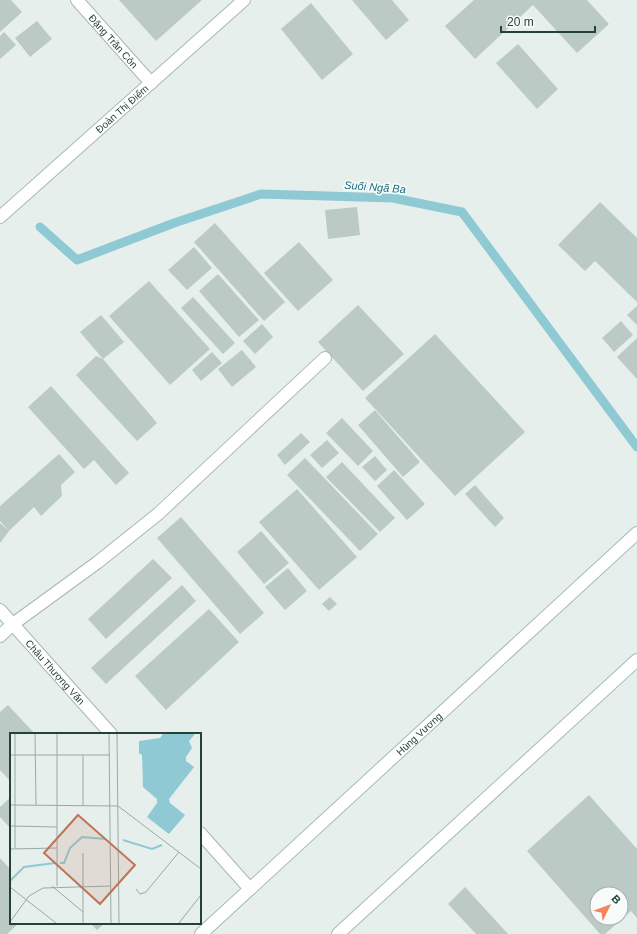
<svg xmlns="http://www.w3.org/2000/svg" width="637" height="934" viewBox="0 0 637 934" font-family="Arial,sans-serif">
  <rect width="100%" height="100%" fill="#e6efeb"/>
  <g fill="none" stroke-linecap="round" stroke-linejoin="round">
    <path stroke="#8ec9d4" stroke-width="9" d="M 40,227 L 77,260 L 174,223 L 261,194 L 393,198 L 462,212 L 637,447"/>
  </g>
  <path fill="#bbcac4" fill-rule="evenodd" d="M 0,0 L 11,0 L 22,12 L 0,32 Z
    M 119,0 L 202,0 L 156,41 Z
    M 352,0 L 392,0 L 409,20 L 386,40 Z
    M 474,0 L 587,0 L 609,24 L 577,53 L 533,5 L 475,59 L 445,26 Z
    M 311,3 L 353,54 L 322,80 L 281,29 Z
    M 37,21 L 52,39 L 30,57 L 15,38 Z
    M 4,32 L 16,45 L 0,59 L 0,36 Z
    M 518,44 L 558,89 L 537,109 L 496,63 Z
    M 600,202 L 637,238 L 637,302 L 595,261 L 585,271 L 558,245 Z
    M 357,207 L 360,235 L 328,239 L 325,210 Z
    M 215,223 L 285,302 L 264,321 L 194,242 Z
    M 299,242 L 333,280 L 298,311 L 264,273 Z
    M 194,247 L 212,268 L 187,290 L 168,270 Z
    M 218,274 L 259,320 L 239,337 L 199,291 Z
    M 149,281 L 210,349 L 170,385 L 109,316 Z
    M 193,297 L 235,343 L 223,354 L 181,308 Z
    M 358,305 L 404,354 L 363,391 L 318,342 Z
    M 637,306 L 637,325 L 627,315 Z
    M 101,315 L 124,342 L 103,359 L 80,332 Z
    M 621,321 L 633,335 L 614,352 L 602,338 Z
    M 262,324 L 273,337 L 255,354 L 243,341 Z
    M 435,334 L 525,432 L 455,496 L 365,398 Z
    M 637,338 L 637,379 L 617,357 Z
    M 242,350 L 256,367 L 232,387 L 218,369 Z
    M 212,352 L 222,363 L 201,381 L 192,370 Z
    M 96,356 L 103,359 L 157,423 L 137,441 L 76,375 Z
    M 51,386 L 129,473 L 116,485 L 94,460 L 84,469 L 28,407 Z
    M 375,410 L 420,462 L 403,477 L 358,425 Z
    M 342,418 L 373,451 L 358,466 L 326,433 Z
    M 301,433 L 310,442 L 285,465 L 277,455 Z
    M 327,440 L 339,453 L 322,468 L 310,455 Z
    M 59,454 L 75,472 L 61,485 L 62,496 L 41,516 L 34,507 L 9,531 L 0,521 L 0,506 Z
    M 375,456 L 387,470 L 375,481 L 362,467 Z
    M 305,458 L 378,534 L 360,551 L 287,475 Z
    M 342,462 L 395,518 L 380,532 L 326,477 Z
    M 394,470 L 425,504 L 407,520 L 377,486 Z
    M 475,485 L 504,518 L 495,527 L 465,494 Z
    M 297,489 L 357,557 L 319,590 L 259,522 Z
    M 181,517 L 264,613 L 240,634 L 157,538 Z
    M 0,523 L 9,531 L 0,543 Z
    M 261,531 L 289,563 L 264,584 L 237,552 Z
    M 153,559 L 172,578 L 106,639 L 88,619 Z
    M 288,568 L 307,591 L 285,610 L 265,587 Z
    M 182,585 L 196,601 L 106,684 L 91,668 Z
    M 330,597 L 337,604 L 329,611 L 322,604 Z
    M 209,609 L 239,642 L 166,710 L 135,676 Z
    M 8,705 L 35,734 L 11,734 L 11,782 L 0,770 L 0,712 Z
    M 589,795 L 637,849 L 637,918 L 631,911 L 605,934 L 600,934 L 527,851 ZM 597,894 L 621,894 L 621,918 L 597,918 Z
    M 11,797 L 11,829 L 0,817 L 0,807 Z
    M 0,858 L 11,870 L 11,923 L 19,923 L 7,934 L 0,934 Z
    M 465,887 L 508,934 L 476,934 L 448,904 Z
    M 90,923 L 105,923 L 97,930 Z"/>
  <g fill="none" stroke-linecap="round" stroke-linejoin="round">
    <g stroke="#a8b8b2" stroke-width="14">
      <g id="minor">
        <path id="s1" d="M 77,0 L 151,83"/>
        <path id="s2" d="M 0,217 L 244,0"/>
        <path id="s3" d="M 0,610 L 111,734"/>
        <path d="M 0,636 L 13,624 L 98,562 L 158,514 L 325,358"/>
        <path d="M 200,833 L 250,889"/>
      </g>
    </g>
    <g stroke="#a4bbb3" stroke-width="14">
      <g id="secondary">
        <path id="s4" d="M 201,934 L 637,533"/>
        <path d="M 338,934 L 637,660"/>
      </g>
    </g>
    <use href="#minor" stroke="#fff" stroke-width="12"/>
    <use href="#secondary" stroke="#fff" stroke-width="12"/>
  </g>
  <g text-anchor="middle" stroke-width="3.5" stroke-linejoin="round" paint-order="stroke">
    <g font-size="10" fill="#24423a" stroke="#f7fbf9">
      <text dy="4" stroke="none"><textPath href="#s1" startOffset="55">Đặng Trần Côn</textPath></text>
      <text dy="4" stroke="none"><textPath href="#s2" startOffset="163">Đoàn Thị Điểm</textPath></text>
      <text dy="4" stroke="none"><textPath href="#s3" startOffset="83">Châu Thượng Văn</textPath></text>
      <text dy="4" stroke="none"><textPath href="#s4" startOffset="296">Hùng Vương</textPath></text>
    </g>
    <g font-size="11" font-style="italic" fill="#1c6f80" stroke="#f7fbf9">
      <text transform="translate(375 187) rotate(4)" y="4">Suối Ngã Ba</text>
    </g>
  </g>
  <g transform="translate(10 733)">
    <rect width="191" height="191" fill="#e6efeb"/>
    <path d="M 153,1 L 185,1 L 179,8 L 182,15 L 176,24 L 176,28 L 184,34 L 159,66 L 160,70 L 175,82 L 159,101 L 137,84 L 147,70 L 147,66 L 133,54 L 132,22 L 129,20 L 129,8 L 150,5 Z" fill="#8ec9d4"/>
    <path fill="none" stroke="#8ec9d4" stroke-width="2" d="M 113,107 L 142,116 L 152,112M 50,130 L 54,130 L 60,115 L 72,104 L 96,106M 0,148 L 14,134 L 45,130"/>
    <path fill="none" stroke="#98aaa4" stroke-width="1" d="M 5,1 L 5,115M 25,1 L 26,72M 99,1 L 101,190M 107,1 L 109,190M 0,22 L 100,22M 73,22 L 73,73M 0,72 L 108,73 L 191,136M 0,93 L 47,94M 0,116 L 47,115M 42,153 L 73,179M 47,153 L 47,1M 0,154 L 46,190M 126,156 L 130,161 L 136,159 L 169,119M 0,189 L 19,163 L 33,155 L 101,153M 73,190 L 73,120M 169,190 L 191,162"/>
    <path fill="#c07456" fill-opacity="0.15" stroke="#c07456" stroke-width="2" d="M 68,82 L 125,132 L 90,171 L 34,120 Z"/>
    <rect width="191" height="191" fill="none" stroke="#24423a" stroke-width="2"/>
  </g>
  <g transform="translate(609 906) rotate(48)"><circle r="19" fill="#f7fbf9" stroke="#a3b1ad"/>
  <path d="M0-3L7 15L0 10L-7 15Z" fill="#f4845f"/>
  <text y="-6" font-size="11" font-weight="bold" text-anchor="middle" fill="#24423a">B</text>
  </g>
  <path d="M501 26v6h94v-6" fill="none" stroke="#24423a" stroke-width="2"/>
  <text x="507" y="26" font-size="12" fill="#24423a" stroke="#f7fbf9" stroke-width="3" paint-order="stroke">20 m</text>
</svg>
